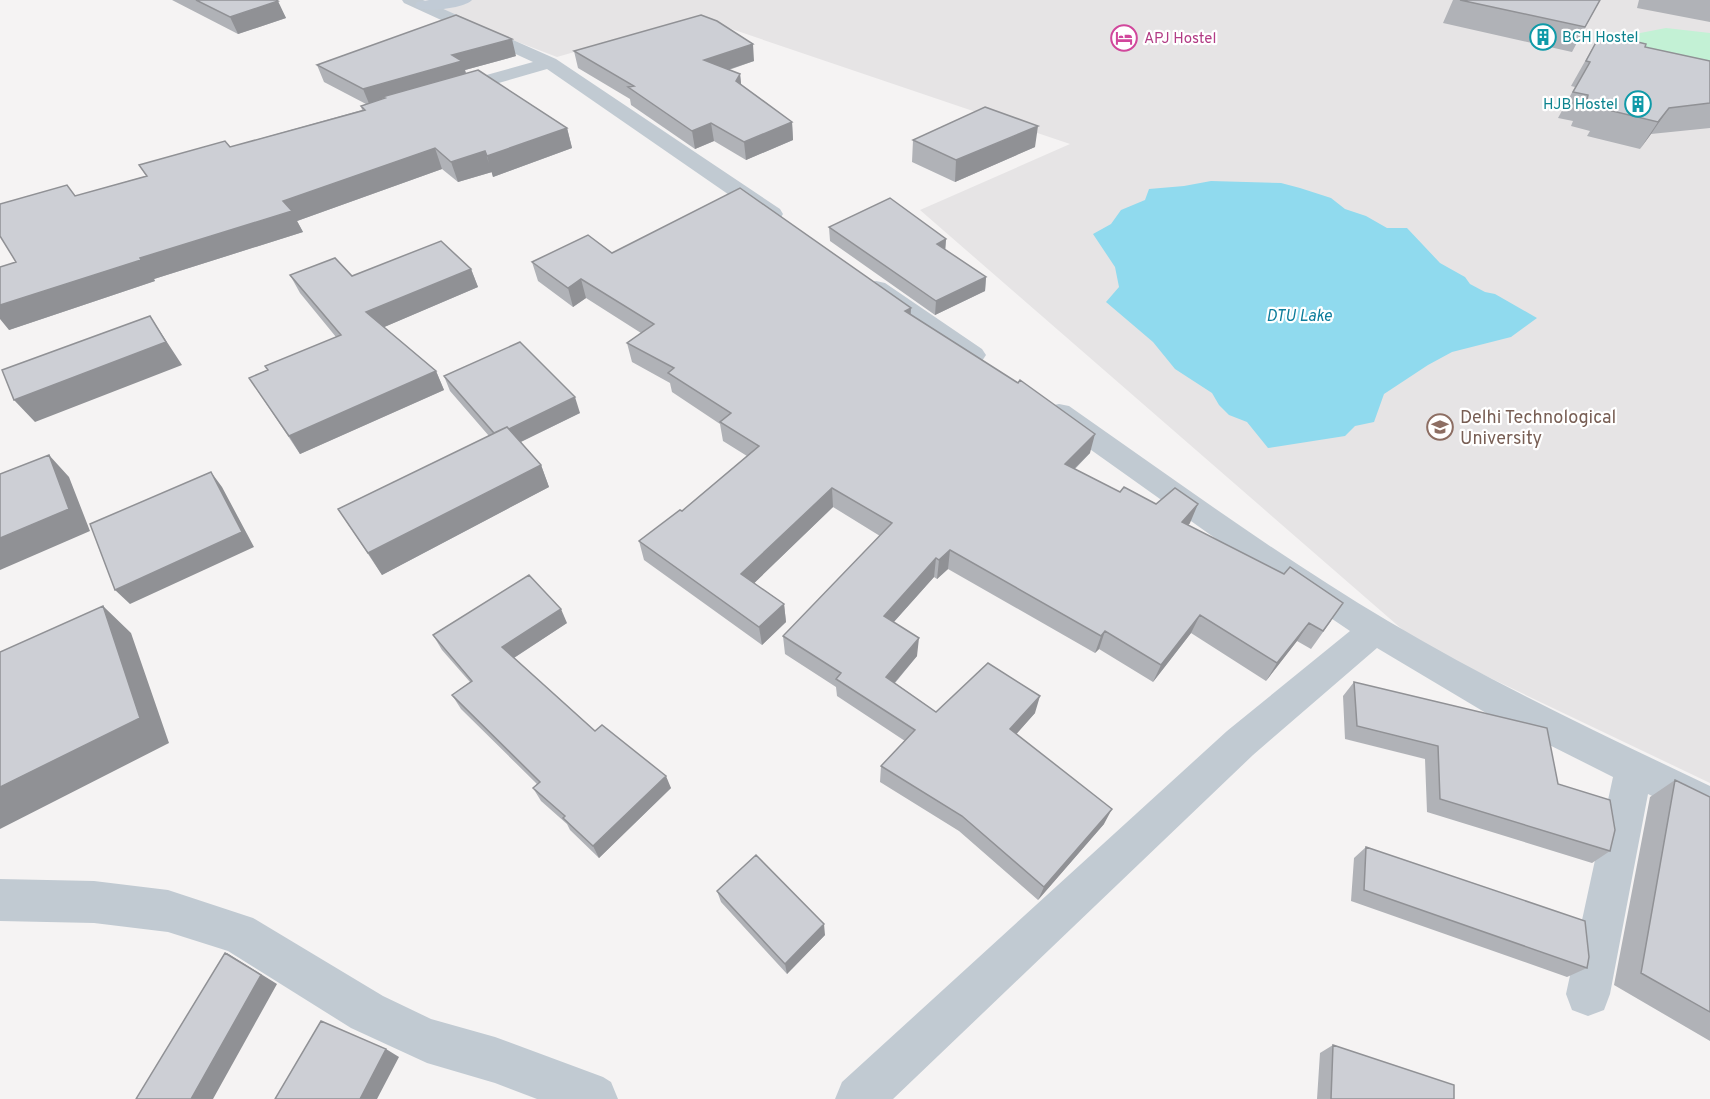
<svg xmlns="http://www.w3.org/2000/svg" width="1710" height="1099" viewBox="0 0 1710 1099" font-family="Overpass,sans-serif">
  <rect width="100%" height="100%" fill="#f5f3f3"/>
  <path fill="#e6e4e5" d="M 462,0 L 1710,0 L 1710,783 L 1419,644 L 920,210 L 1070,144 L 696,17 L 557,57 L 423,6 Z"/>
  <path fill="#c3f1d5" d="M 1666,28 L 1710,33 L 1710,81 L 1629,40 L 1635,34 Z"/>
  <path fill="#90daee" d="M 1211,181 L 1281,183 L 1300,188 L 1331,198 L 1345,209 L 1366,216 L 1387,228 L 1407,228 L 1440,263 L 1465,277 L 1470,284 L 1485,292 L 1495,294 L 1537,318 L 1511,337 L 1452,352 L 1428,365 L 1384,394 L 1374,422 L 1355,426 L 1345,436 L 1268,448 L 1247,422 L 1229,415 L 1219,405 L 1212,393 L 1175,369 L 1153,342 L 1106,302 L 1119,287 L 1115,267 L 1093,234 L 1111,224 L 1121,210 L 1145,200 L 1149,189 L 1184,186 Z"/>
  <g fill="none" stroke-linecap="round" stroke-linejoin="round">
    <path fill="#c1cad2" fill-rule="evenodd" d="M 402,0 L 423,0 L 556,59 L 780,209 L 783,214 L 780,219 L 772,221 L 764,219 L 547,69 L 450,97 L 443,95 L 441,91 L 443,87 L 533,62 L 404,3 Z
      M 876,281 L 885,283 L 982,349 L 986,355 L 982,361 L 973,363 L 964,361 L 867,293 L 864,288 L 867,283 Z
      M 1059,404 L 1069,406 C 1174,479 1278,556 1388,621 C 1492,683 1601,734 1710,786 L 1710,824 L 1648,794 L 1610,994 L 1604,1010 L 1588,1016 L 1572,1010 L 1566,994 L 1613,777 L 1486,713 L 1377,648 L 1253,755 L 893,1099 L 835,1099 L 842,1082 L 1227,731 L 1350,631 L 1264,573 L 1049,420 L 1045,413 L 1049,406 Z
      M 0,879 L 94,881 L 168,890 L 253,918 L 383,996 L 431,1019 L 495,1037 L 603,1077 L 611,1082 L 618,1099 L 537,1099 L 495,1083 L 427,1063 L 351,1028 L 228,951 L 168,932 L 94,923 L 0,921 Z"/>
    <path fill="#c1cbd6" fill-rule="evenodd" d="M 472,0 C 465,8 422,14 415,6 L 417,2 L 429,0 Z"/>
  </g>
  <path fill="#b0b2b7" d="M 172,0 L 276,0 L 286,18 L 238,34 Z
    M 1453,0 L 1600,0 L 1572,52 L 1443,23 Z
    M 1639,0 L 1710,0 L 1710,22 L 1637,8 Z
    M 1601,33 L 1645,47 L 1710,61 L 1710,128 L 1651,134 L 1640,149 L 1587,136 L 1590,131 L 1571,126 L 1573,121 L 1558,118 L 1575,87 L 1571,86 Z
    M 574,51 L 754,61 L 729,70 L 740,74 L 741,84 L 792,122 L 793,140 L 746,160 L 714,141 L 695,149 L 631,105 L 630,99 L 578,68 Z
    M 516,56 L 465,70 L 466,73 L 567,128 L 572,148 L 493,177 L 492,172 L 458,182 L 442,169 L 297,221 L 303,232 L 154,279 L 155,281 L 9,330 L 16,262 L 75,196 L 146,176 L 139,165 L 230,147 L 362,110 L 361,106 L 366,104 L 324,82 L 317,65 Z
    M 913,140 L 1035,147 L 955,182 L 912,162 Z
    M 829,227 L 946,239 L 945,250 L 986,277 L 985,291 L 935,315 L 830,241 Z
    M 612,253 L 911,315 L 1090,453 L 1075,469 L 1120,492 L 1190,523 L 1188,525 L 1331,621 L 1311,649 L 1297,641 L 1266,681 L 1191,633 L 1153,682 L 1099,649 L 1095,653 L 948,569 L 937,579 L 934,577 L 893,623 L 917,656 L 895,683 L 936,712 L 1035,713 L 1016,734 L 1104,824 L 1038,900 L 959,831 L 880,782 L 881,766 L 905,741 L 837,696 L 836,687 L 785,654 L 783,636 L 880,536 L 833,507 L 754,583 L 784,604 L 786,622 L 762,645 L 644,560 L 639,541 L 682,511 L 747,456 L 723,441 L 720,424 L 672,392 L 670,383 L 632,362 L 627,343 L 641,333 L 586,298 L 573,307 L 538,281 L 532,262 Z
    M 471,269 L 478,287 L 384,327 L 436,371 L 444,390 L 300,454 L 249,378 L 268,370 L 336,337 L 300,293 L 290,275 L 352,276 Z
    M 444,376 L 580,413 L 521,442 L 541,465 L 549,487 L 382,575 L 338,509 L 489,436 L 450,391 Z
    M 567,623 L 514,658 L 595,731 L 671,788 L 599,858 L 570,830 L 567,824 L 541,801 L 533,788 L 537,784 L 461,709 L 452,695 L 470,682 L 442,650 L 433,635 Z
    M 1354,682 L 1558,784 L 1610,851 L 1592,863 L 1427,812 L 1425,759 L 1345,739 L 1343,696 Z
    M 1675,780 L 1710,797 L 1710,1041 L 1614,985 L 1650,797 Z
    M 1366,847 L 1587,968 L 1567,977 L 1351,901 L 1354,858 Z
    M 717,891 L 825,935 L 787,974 L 721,902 Z
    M 1333,1045 L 1454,1099 L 1317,1099 L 1320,1053 Z"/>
  <path fill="#909195" d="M 278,1 L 286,18 L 238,34 L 230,17 Z
    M 512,39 L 516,56 L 465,70 L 467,79 L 385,98 L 382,97 L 384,102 L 370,106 L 363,89 L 452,55 Z
    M 753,44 L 754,61 L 706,77 L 704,60 Z
    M 740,74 L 742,92 L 736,81 Z
    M 1669,108 L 1651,134 L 1640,149 L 1658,122 Z
    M 792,122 L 793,140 L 746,160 L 744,142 Z
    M 711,123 L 714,141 L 695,149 L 692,131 Z
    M 1038,126 L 1035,147 L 955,182 L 956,160 Z
    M 567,128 L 572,148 L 493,177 L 487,156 Z
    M 435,148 L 442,169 L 297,221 L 303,232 L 154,279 L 155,281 L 9,330 L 0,319 L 0,305 L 140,258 L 283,201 Z
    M 485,151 L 492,172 L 458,182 L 451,162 Z
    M 946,239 L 945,253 L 937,244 Z
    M 471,269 L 478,287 L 375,331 L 366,312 Z
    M 986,277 L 985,291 L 935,315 L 936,301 Z
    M 581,279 L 586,298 L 573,307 L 568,288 Z
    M 911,308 L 910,327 L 905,311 Z
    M 150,316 L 182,365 L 35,422 L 14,400 Z
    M 436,371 L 444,390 L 300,454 L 289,436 Z
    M 575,397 L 580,413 L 502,451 L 496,436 Z
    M 1095,434 L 1090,453 L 1060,483 L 1065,464 Z
    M 49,455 L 69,477 L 90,531 L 0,570 L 0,538 Z
    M 541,465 L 549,487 L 382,575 L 368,553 Z
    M 211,472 L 222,487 L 254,547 L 130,604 L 115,590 Z
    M 832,488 L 833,507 L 744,593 L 741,574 Z
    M 1198,504 L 1190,523 L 1174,541 L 1182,522 Z
    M 950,550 L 948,569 L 937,579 L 939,560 Z
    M 936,558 L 934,577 L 883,634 L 884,616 Z
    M 784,604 L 786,622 L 762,645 L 759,627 Z
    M 103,606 L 131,633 L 169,743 L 0,829 L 0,787 Z
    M 561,609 L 567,623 L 509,661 L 502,647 Z
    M 1200,615 L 1191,633 L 1153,682 L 1161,665 Z
    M 1309,623 L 1297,641 L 1266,681 L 1277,663 Z
    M 1105,631 L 1099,649 L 1095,653 L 1101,636 Z
    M 919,638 L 917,656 L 885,694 L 886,677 Z
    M 1040,696 L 1035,713 L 1006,746 L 1010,729 Z
    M 666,776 L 671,788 L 599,858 L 593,846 Z
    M 1112,809 L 1104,824 L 1038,900 L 1044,887 Z
    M 824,924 L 825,935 L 787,974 L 785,964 Z
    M 227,953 L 277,984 L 213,1099 L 191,1099 Z
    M 386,1049 L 399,1057 L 377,1099 L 360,1099 Z"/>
  <path fill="#cdcfd5" stroke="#909195" stroke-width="1.5" d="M 196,0 L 276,0 L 278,1 L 230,17 Z
    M 1460,0 L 1600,0 L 1585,27 Z
    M 456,15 L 512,39 L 452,55 L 462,61 L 363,89 L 317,65 Z
    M 701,15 L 717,21 L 753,44 L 704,60 L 740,74 L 736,81 L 792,122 L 744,142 L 711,123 L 692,131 L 628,87 L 634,86 L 574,51 Z
    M 1601,33 L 1646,44 L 1645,47 L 1710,61 L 1710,103 L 1669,108 L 1658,122 L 1604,109 L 1606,104 L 1587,100 L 1588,95 L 1573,92 L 1590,62 L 1586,61 Z
    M 478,70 L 567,128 L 487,156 L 485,151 L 451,162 L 435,148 L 283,201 L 292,211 L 140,258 L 141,260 L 0,305 L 0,267 L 16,262 L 0,236 L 0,204 L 67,185 L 75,196 L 147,176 L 139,165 L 225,141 L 230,147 L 365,110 L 361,106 L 385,98 L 382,97 Z
    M 985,107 L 1038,126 L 956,160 L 913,140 Z
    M 740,188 L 911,308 L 905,311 L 1018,383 L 1020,380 L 1095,434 L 1065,464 L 1120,492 L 1124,487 L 1156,504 L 1175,488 L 1198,504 L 1182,522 L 1284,574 L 1290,567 L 1343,603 L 1323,631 L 1309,623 L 1277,663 L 1200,615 L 1161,665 L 1105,631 L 1101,636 L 950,550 L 939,560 L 936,558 L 884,616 L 919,638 L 886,677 L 936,712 L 988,663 L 1040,696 L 1010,729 L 1112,809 L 1044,887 L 962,816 L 881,766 L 915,730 L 836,679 L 841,673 L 783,636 L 892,523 L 832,488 L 741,574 L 784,604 L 759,627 L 639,541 L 680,510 L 682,511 L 759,446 L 720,422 L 731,413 L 668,373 L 674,368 L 627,343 L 654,324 L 581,279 L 568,288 L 532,262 L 588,235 L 612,253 Z
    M 890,198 L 946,239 L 937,244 L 986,277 L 936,301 L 829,227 Z
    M 441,241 L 471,269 L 366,312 L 436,371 L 289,436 L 249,378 L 268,370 L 265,366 L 341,335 L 290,275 L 335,258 L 352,276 Z
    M 150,316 L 166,342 L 14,400 L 2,370 Z
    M 520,342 L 575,397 L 509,429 L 507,427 L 494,433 L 444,376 Z
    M 507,427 L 541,465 L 368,553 L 338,509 Z
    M 49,455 L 69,509 L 0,538 L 0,474 Z
    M 211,472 L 242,532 L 115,590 L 90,524 Z
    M 529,575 L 561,609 L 502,647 L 595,731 L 602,725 L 666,776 L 593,846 L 563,818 L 565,816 L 533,788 L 540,782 L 452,695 L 472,681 L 433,635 Z
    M 103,606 L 140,718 L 0,787 L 0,652 Z
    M 1354,682 L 1547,728 L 1558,784 L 1610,800 L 1615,830 L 1610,851 L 1440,799 L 1438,746 L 1357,726 Z
    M 1675,780 L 1710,797 L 1710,1012 L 1641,973 Z
    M 1366,847 L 1585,921 L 1589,957 L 1587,968 L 1364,890 Z
    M 756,855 L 824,924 L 785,964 L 717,891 Z
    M 225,953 L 261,975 L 191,1099 L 136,1099 Z
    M 321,1021 L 386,1049 L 360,1099 L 275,1099 Z
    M 1333,1045 L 1454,1085 L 1454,1099 L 1331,1099 Z"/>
  <defs>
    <g id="building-ring" transform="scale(1.35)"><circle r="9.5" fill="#fff" stroke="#0f9aa8" stroke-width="1.5"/><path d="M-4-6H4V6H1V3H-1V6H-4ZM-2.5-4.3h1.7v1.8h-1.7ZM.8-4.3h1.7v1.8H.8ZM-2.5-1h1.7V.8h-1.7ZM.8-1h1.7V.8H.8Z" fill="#0f9aa8"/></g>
    <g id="hotel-ring" transform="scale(1.35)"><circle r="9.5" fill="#fff" stroke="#d1479c" stroke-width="1.5"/><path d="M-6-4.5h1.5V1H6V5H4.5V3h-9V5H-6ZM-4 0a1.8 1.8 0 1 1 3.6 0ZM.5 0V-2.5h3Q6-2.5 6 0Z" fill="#d1479c"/></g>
    <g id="university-ring" transform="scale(1.35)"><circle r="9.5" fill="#fff" stroke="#8d6e63" stroke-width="1.5"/><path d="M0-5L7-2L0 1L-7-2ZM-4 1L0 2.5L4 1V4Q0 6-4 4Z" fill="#8d6e63"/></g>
  </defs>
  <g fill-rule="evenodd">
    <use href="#building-ring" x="1543" y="37"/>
    <use href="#hotel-ring" x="1124" y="38"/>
    <use href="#building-ring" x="1638" y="104"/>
    <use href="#university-ring" x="1440" y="427"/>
  </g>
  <g text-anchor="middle" stroke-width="4.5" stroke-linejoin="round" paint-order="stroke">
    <g font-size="15" fill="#0d838f" stroke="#fff" text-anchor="start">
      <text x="1562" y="42">BCH Hostel</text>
      <text x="1618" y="109" text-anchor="end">HJB Hostel</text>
    </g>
    <g font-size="15" fill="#b23c85" stroke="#fff" text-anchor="start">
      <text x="1144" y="43">APJ Hostel</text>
    </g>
    <g font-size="16" font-style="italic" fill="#0c7c9b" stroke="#fff">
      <text x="1299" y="321">DTU Lake</text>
    </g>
    <g font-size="18" fill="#785e54" stroke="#fff" text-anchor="start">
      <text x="1460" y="423">Delhi Technological<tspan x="1460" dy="21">University</tspan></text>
    </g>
  </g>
</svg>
